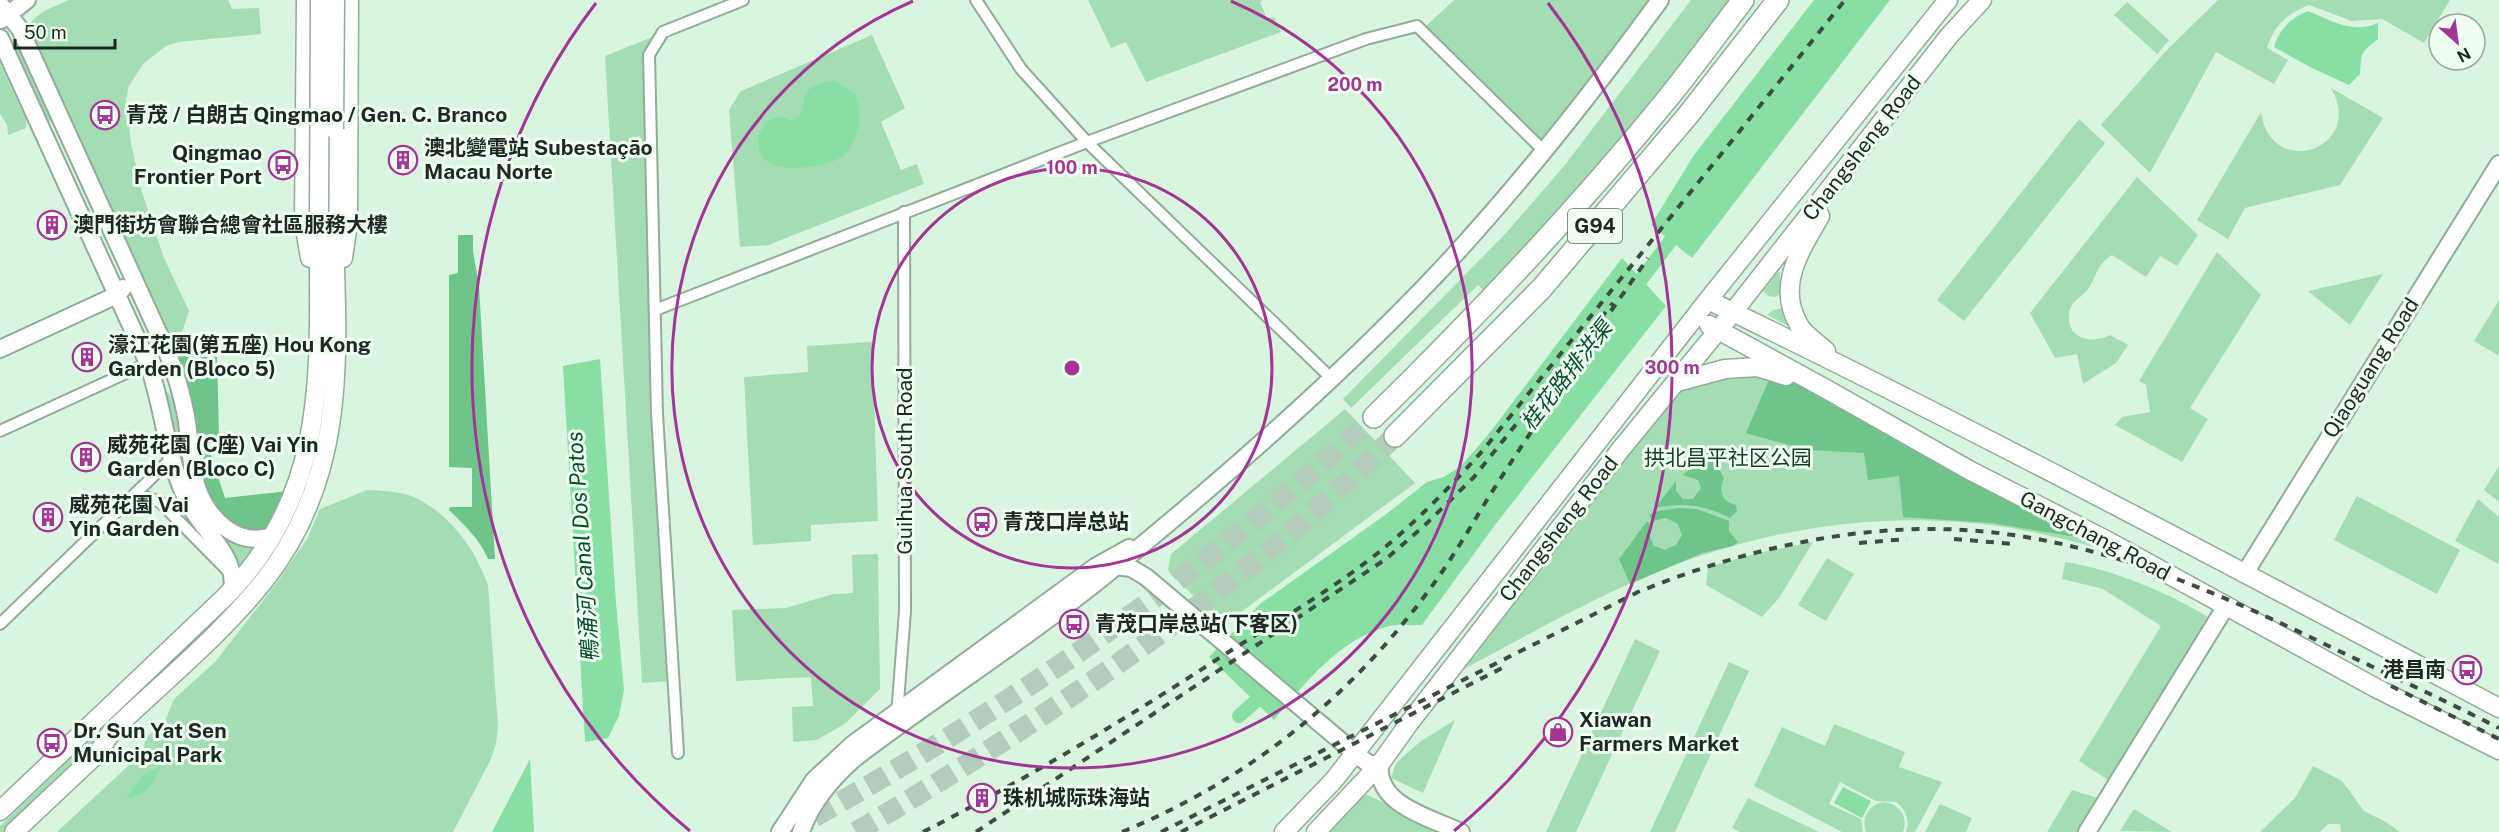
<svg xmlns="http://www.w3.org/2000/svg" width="2499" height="832" viewBox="0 0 2499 832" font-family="'Public Sans','Noto Sans SC',sans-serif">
  <rect width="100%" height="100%" fill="#d9f5e0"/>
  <path fill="#a4ddb4" d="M 69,0 L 228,0 L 232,9 L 259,8 L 261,34 L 179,42 L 166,46 L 143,64 L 129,86 L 126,100 L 131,143 L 141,189 L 164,258 L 189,311 L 175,354 L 28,29 C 34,12 54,7 69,0 Z
    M 1088,0 L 1263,0 L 1260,2 L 1267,19 L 1274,17 L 1281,32 L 1146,82 L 1126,42 L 1111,48 Z
    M 1454,0 L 1652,0 L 1544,146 L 1426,26 Z
    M 1691,0 L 1739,0 L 1488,295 L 1478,285 L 1351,408 L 1343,399 L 1507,232 L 1564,166 Z
    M 2218,0 L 2450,0 L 2424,43 L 2382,19 L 2352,21 L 2309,5 C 2287,13 2274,26 2267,48 L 2288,60 L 2274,84 L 2216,52 L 2150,173 L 2101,125 L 2166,51 Z
    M 2127,2 L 2169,40 L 2157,54 L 2114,15 Z
    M 657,35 L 644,54 L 670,681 L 642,683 L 605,56 Z
    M 872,35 L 905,108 L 881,122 L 901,170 L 917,164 L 924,184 L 768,245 L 740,247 L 729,110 L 741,91 Z
    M 19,43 L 53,118 L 51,122 L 46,121 L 12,47 Z
    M 0,64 L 26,119 L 26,128 L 8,135 L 7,125 L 0,114 Z
    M 2331,88 L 2383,118 L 2340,185 L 2245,208 L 2228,239 L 2197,220 L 2261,112 C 2271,182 2366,148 2331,88 Z
    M 2079,119 L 2105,143 L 1964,321 L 1937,300 Z
    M 2137,177 L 2198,235 L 2177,266 L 2160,256 L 2146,277 L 2112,255 C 2095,266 2098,275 2088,289 C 2082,298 2070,301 2069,315 C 2067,340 2093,344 2110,335 L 2128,345 L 2116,363 L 2083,384 L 2077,354 L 2055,358 L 2030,313 Z
    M 326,247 L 326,402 L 320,453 L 295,523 L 251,587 L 5,832 L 0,832 L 0,826 L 221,613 L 252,580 L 287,529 L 315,457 L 319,418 Z
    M 2217,252 L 2261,295 L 2190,408 L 2208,419 L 2182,462 L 2115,425 L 2122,417 L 2150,412 L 2146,385 L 2139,381 Z
    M 1778,272 L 1780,272 L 1780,294 L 1775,297 L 1768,296 L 1763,291 Z
    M 2383,274 L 2350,325 L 2308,291 Z
    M 2499,300 L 2499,356 L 2474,341 Z
    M 1784,308 L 1792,328 L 1767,315 L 1773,310 Z
    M 872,342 L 878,521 L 811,525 L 811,541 L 753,545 L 744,377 L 808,372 L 807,346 Z
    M 1757,368 L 1826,389 L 2141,560 C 2089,545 2036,530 1982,524 C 1888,513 1789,526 1700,556 C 1611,585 1529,636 1446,678 L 1677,382 Z
    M 163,386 L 175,402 L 182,445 L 221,533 L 238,545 L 260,548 L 241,572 C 235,546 208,529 196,507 C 178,471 172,424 163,386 Z
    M 1345,409 L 1415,483 L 1225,624 L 1171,575 L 1168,569 L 1171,554 Z
    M 2499,466 L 2499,502 L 2484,490 Z
    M 367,490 C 383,491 403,491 418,499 C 452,517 475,549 488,585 L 498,727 L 496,744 L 490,761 L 453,832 L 57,832 L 144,751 L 145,739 L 165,721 L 174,699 L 215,662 L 276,584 L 307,539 L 320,509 Z
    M 2357,496 L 2460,550 L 2437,594 L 2334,540 Z
    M 2478,499 L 2499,517 L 2499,564 L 2455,541 Z
    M 1813,542 L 1779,598 L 1762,617 L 1706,585 L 1708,567 L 1758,553 Z
    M 878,554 L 880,689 L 846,723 L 817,740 L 793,742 L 792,707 L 813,706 L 811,677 L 736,681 L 732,610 L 786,608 L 833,594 L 853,593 L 852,555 Z
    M 1827,558 L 1854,574 L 1826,621 L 1798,605 Z
    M 2065,562 C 2109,568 2176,595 2212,620 L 2111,782 L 2079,761 L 2161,626 L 2103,589 L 2062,579 Z
    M 1635,639 L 1660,651 L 1576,832 L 1546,832 Z
    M 1729,662 L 1749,671 L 1675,832 L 1650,832 Z
    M 1455,720 L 1423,793 L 1391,778 L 1396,763 L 1421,741 Z
    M 1834,724 L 1905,752 L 1899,767 L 1942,782 L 1915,832 L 1906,832 C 1910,819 1906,810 1896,802 L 1876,801 L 1840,782 L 1829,804 L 1861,819 L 1863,832 L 1842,832 L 1754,786 L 1782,727 L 1825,746 Z
    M 2313,766 L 2342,781 L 2364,811 L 2386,822 L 2400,832 L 2341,832 L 2340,824 L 2328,824 L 2320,832 L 2260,832 L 2295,798 Z
    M 2072,790 L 2101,799 L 2081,832 L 2047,832 Z
    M 1361,792 L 1448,832 L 1322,832 Z
    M 1748,798 L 1819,832 L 1740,832 L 1732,828 Z
    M 1882,802 C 1899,803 1909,816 1903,832 L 1866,832 C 1861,818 1868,806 1882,802 Z
    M 1940,804 L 1972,818 L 1966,832 L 1925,832 Z
    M 2134,809 L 2172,832 L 2120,831 Z"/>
  <path fill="#6dc58a" d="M 458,235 L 473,235 L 473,251 L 479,286 L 495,559 L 488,559 C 480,539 464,525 449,510 L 450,507 L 472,507 L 472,468 L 449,467 L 449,275 L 458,273 Z
    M 190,346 L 196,347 L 199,357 L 217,357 L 219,434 L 208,446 L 225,498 L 289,491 L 270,529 L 252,535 L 228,524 L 204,495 L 177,366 L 180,354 Z
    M 1771,375 L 1822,392 L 2086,535 L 2070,536 L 1992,523 L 1903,517 L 1899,476 L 1868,480 L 1864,453 L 1806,450 L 1746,433 Z
    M 1713,449 L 1718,467 L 1724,478 C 1718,491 1722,502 1736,505 L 1737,511 L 1730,518 C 1705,505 1682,502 1655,508 L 1676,481 L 1676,491 L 1683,499 L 1693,499 L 1701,488 L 1698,480 L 1683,475 Z
    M 1680,508 L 1697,509 L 1729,521 L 1729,531 L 1738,542 L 1733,546 L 1702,553 L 1630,584 L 1619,559 L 1647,521 L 1649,523 L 1649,535 L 1654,546 L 1665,550 L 1676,545 L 1682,535 L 1678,524 L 1666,518 L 1653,521 L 1649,515 L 1658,511 Z"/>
  <path fill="#87dfa3" d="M 1814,0 L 1890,0 L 1692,258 L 1651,225 L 1694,155 Z
    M 2308,11 C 2332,21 2352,34 2378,23 L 2378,39 C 2360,53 2362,51 2360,74 L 2349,85 L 2310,67 L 2274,47 C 2280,29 2290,18 2308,11 Z
    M 835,81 L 855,94 C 862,114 861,133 848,151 C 840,161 826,164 815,166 C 732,180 757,112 783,117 C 786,118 788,120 791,121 C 816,112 787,85 835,81 Z
    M 1622,258 L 1666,306 L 1495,525 L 1422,625 C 1411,625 1399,624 1389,626 C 1338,640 1307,681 1274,720 L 1209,657 L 1260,604 L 1385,515 L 1427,482 L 1444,477 L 1460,467 L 1488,435 Z
    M 600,359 L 616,603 L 624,690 L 619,716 L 608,738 L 585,742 L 563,366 Z
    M 530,759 L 534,832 L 492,832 Z
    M 161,766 C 154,781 145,799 126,798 L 142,776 Z
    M 1843,787 L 1871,801 L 1862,818 L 1834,803 Z"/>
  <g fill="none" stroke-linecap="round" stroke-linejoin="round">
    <path stroke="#87dfa3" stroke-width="14" d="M 1631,293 L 1681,227
      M 1239,716 L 1267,691"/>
    <path stroke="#b4ccba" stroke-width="21" stroke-dasharray="21 10" stroke-linecap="butt" d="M 787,832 C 999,715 1195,581 1374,417
      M 856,832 C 1001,746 1142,653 1273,547 C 1316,512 1355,474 1395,436"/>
    <g stroke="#91ac98" stroke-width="14">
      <path id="street" d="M 976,0 L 1021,69 L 1087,142 L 1332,379
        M 655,310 L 1087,142 L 1366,39 L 1417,26 L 1544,151
        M 0,431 L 148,363
        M 130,500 L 145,497 L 160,502 L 228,571
        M 0,624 L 171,459
        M 897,715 L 905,611 L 904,212
        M 678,753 L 657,414 L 649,55 L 663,32 L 743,0"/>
    </g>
    <g stroke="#91ac98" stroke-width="20">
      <path id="secondary" d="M 0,4 L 20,29 L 168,354 C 176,374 182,395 186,416 C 190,438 190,462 196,484 C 206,517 237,550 274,535
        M 1,20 L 27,0
        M 0,38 L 148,363 C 165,411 166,462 190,506 C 205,533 238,557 232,591
        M 0,349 L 117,295 L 123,288
        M 1116,566 L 1131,568 L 1146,577 L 1361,758 L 1369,764 L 1380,764 C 1375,805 1431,818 1461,832
        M 2245,573 L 2499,164
        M 780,832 L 814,780 L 853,744 L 1095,567 L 1129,548
        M 801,832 C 811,803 832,778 855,758 C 936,696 1024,641 1103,577 C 1219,483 1331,385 1434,277 C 1516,190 1590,96 1660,0
        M 2087,832 L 2226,606"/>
    </g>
    <g stroke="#91ac98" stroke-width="21">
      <path id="primary" d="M 306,0 L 304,223 L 310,258
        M 1820,216 C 1800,251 1776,286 1799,325 C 1804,335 1818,343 1826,351
        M 343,258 L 348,223 L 349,0
        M 1708,300 C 1975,429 2237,569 2499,708
        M 1709,325 L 1826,389 L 1969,470 L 2104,539 L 2376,688 L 2499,750
        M 1677,382 L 1725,369 L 1757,367 L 1786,376
        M 0,811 L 226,596 C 336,484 317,356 319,212
        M 14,832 L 98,753 L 112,731 C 163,682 220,636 264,581 C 346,477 338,362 334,238 C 333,201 334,165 334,129
        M 1284,832 L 1334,780 L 1708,300 L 1948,0
        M 1316,832 L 1380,764 L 1410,722 L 1621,449 L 1733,312 L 1949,36 L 1982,0"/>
    </g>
    <g stroke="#91ac98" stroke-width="24">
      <path id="highway" d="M 1374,417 C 1477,316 1577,210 1668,98 C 1694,66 1718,33 1743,0
        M 1395,436 L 1542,288 L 1689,114 L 1778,0"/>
    </g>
    <use href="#street" stroke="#fff" stroke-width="10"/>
    <use href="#secondary" stroke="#fff" stroke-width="16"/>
    <use href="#primary" stroke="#fff" stroke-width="18"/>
    <use href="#highway" stroke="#fff" stroke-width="21"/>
    <path stroke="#3e4c41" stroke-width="4" stroke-dasharray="8 8" stroke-linecap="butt" d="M 1611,311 L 1648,258
      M 1954,539 L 2014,544
      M 1859,543 L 1907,539
      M 2391,686 L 2499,739
      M 923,832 C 1023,781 1119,723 1213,662 C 1270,625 1332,591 1384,548 C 1420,518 1453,484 1484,449 L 1845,0
      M 976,832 L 1386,559 L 1424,526 L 1474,477 L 1613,303
      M 1122,832 C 1255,777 1360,690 1442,572 C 1459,547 1474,521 1490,495 C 1519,449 1550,404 1580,359
      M 1161,832 L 1638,592 C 1756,544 1887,516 2013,535 C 2129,552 2234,600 2339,651 C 2392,676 2446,701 2499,728
      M 1181,832 L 1502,668"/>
    <g stroke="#91ac98" stroke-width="21" stroke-linecap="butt">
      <path id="primary-bridge" d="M 334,129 L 335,0
        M 319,212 L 320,0"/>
    </g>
    <use href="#primary-bridge" stroke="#fff" stroke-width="18"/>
  </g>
  <g fill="none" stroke="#a23595" stroke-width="3">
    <circle cx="1072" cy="368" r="200"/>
    <path d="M1231 1A400 400 0 1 1 913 1"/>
    <path d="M690 831A600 600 0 0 1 596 3M1548 3A600 600 0 0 1 1454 831"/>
  </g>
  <defs>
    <g id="bus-ring" transform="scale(1.5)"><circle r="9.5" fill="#eefff2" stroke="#a23595" stroke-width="1.5"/><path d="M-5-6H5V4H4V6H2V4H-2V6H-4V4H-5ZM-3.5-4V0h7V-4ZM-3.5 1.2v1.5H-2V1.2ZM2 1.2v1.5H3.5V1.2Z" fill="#a23595"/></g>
    <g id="building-ring" transform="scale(1.5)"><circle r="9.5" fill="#eefff2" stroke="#a23595" stroke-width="1.5"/><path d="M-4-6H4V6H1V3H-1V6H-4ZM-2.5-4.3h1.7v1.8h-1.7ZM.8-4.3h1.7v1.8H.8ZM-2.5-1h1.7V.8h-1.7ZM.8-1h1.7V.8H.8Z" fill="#a23595"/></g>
    <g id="shop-ring" transform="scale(1.5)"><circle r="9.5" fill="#eefff2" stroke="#a23595" stroke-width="1.5"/><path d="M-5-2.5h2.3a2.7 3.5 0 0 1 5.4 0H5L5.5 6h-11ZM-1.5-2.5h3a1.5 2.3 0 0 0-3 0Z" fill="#a23595"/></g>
  </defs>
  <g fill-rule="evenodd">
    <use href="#bus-ring" x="105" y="115"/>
    <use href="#building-ring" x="403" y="160"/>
    <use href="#bus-ring" x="283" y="165"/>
    <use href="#building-ring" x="52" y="225"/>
    <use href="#building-ring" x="87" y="357"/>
    <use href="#building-ring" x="86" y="457"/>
    <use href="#building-ring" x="48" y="517"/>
    <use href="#bus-ring" x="982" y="522"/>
    <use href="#bus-ring" x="1074" y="624"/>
    <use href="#bus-ring" x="2467" y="670"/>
    <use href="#shop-ring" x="1558" y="732"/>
    <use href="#bus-ring" x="52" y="743"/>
    <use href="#building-ring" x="982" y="798"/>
  </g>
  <g text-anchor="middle" stroke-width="6" stroke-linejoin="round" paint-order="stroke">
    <rect fill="#eefff2" stroke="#5c685f" stroke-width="1.5" x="1568" y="209" width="54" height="34" rx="4.5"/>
    <g font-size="20" font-weight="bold" fill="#1e2820">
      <text x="1595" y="233">G94</text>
    </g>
    <g font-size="21" font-weight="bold" fill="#1e2820" stroke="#eefff2" text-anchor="start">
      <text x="126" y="122">青茂 / 白朗古 Qingmao / Gen. C. Branco</text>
      <text x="424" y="155">澳北變電站 Subestação<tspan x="424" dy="24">Macau Norte</tspan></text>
      <text x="262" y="160" text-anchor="end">Qingmao<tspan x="262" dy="24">Frontier Port</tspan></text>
      <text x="73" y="232">澳門街坊會聯合總會社區服務大樓</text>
      <text x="108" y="352">濠江花園(第五座) Hou Kong<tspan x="108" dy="24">Garden (Bloco 5)</tspan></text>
      <text x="107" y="452">威苑花園 (C座) Vai Yin<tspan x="107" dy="24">Garden (Bloco C)</tspan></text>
      <text x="69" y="512">威苑花園 Vai<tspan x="69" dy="24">Yin Garden</tspan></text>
      <text x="1003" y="529">青茂口岸总站</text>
      <text x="1095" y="631">青茂口岸总站(下客区)</text>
      <text x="2446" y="677" text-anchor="end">港昌南</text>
      <text x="1579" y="727">Xiawan<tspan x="1579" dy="24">Farmers Market</tspan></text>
      <text x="73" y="738">Dr. Sun Yat Sen<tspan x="73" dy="24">Municipal Park</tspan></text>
      <text x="1003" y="805">珠机城际珠海站</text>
    </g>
    <g font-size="21" fill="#1e2820" stroke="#eefff2">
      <text transform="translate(1862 148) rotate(-52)" y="7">Changsheng Road</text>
      <text transform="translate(2371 368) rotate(-58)" y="7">Qiaoguang Road</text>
      <text transform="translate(905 461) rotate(-90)" y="7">Guihua South Road</text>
      <text transform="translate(1559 529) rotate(-52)" y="7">Changsheng Road</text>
      <text transform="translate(2095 536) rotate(28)" y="7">Gangchang Road</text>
    </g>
    <g font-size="21" fill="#173c24" stroke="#eefff2">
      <text x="1728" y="465">拱北昌平社区公园</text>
    </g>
    <g font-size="22" font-style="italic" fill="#094e28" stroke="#eefff2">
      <text transform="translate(1566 375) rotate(-52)" y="8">桂花路排洪渠</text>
      <text transform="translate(582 547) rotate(-94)" y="8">鴨涌河 Canal Dos Patos</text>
    </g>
  </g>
  <circle cx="1072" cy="368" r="9" fill="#a23595" stroke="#eefff2" stroke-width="3"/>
  <g font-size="18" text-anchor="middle" font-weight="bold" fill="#a23595" stroke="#eefff2" stroke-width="6" stroke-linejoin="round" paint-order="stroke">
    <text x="1355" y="91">200 m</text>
    <text x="1072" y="174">100 m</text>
    <text x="1672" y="374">300 m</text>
  </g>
  <g transform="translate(2457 42) rotate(152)"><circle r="28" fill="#eefff2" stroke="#9ba99e" stroke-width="1.5"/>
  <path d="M0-4.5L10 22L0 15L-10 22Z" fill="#a23595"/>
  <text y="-9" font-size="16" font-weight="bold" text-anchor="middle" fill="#1e2820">N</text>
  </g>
  <path d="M15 39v9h100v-9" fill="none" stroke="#1e2820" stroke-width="3"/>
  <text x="24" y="39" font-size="18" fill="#1e2820" stroke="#eefff2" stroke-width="4.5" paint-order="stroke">50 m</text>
</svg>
